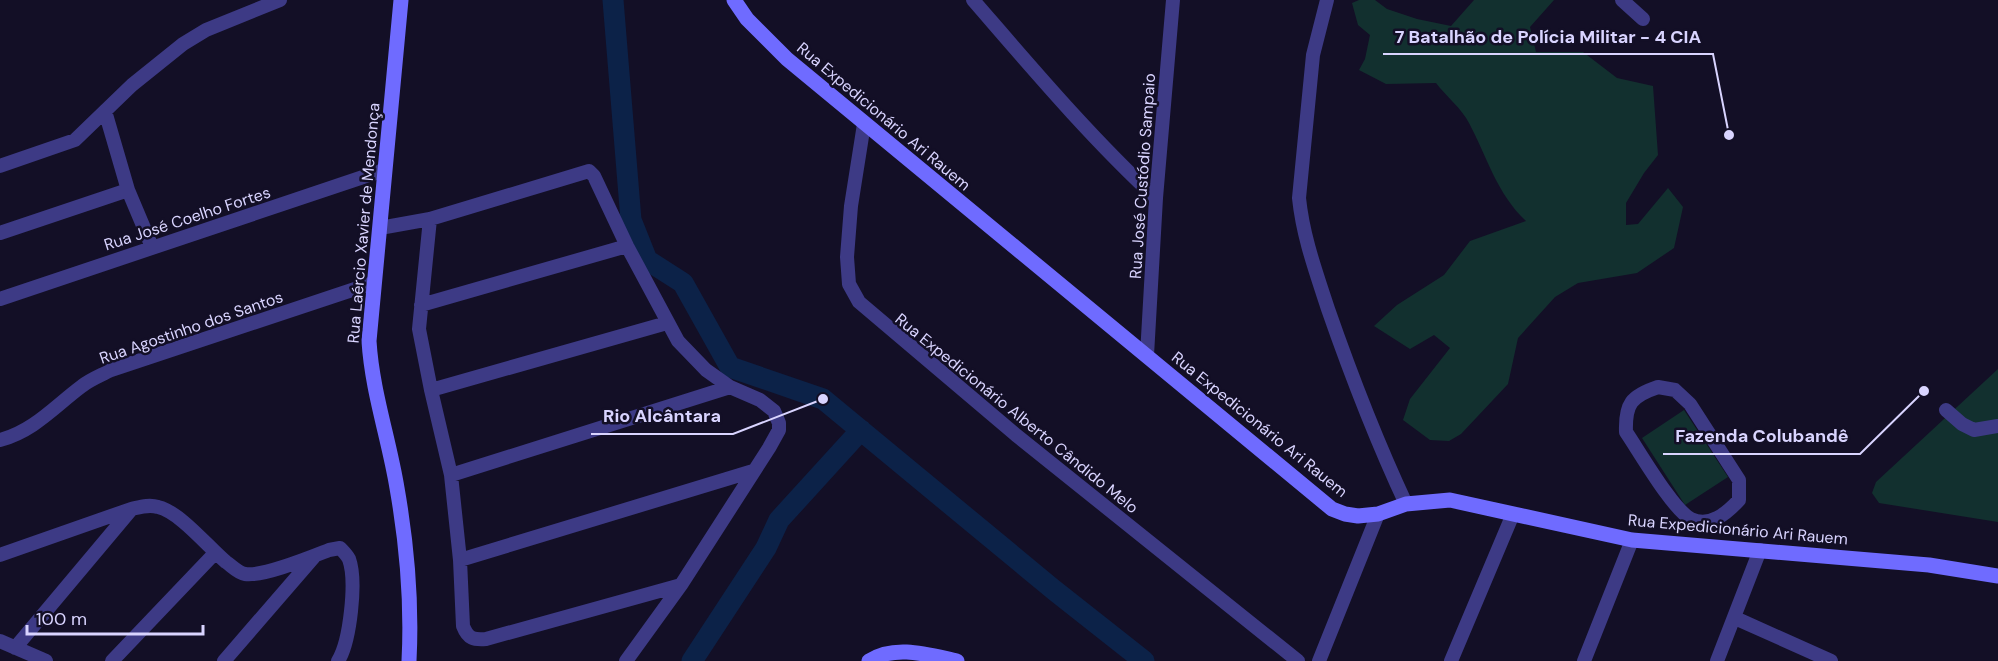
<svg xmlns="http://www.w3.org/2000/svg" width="1998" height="661" viewBox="0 0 1998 661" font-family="'DM Sans',sans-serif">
  <rect width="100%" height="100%" fill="#130f26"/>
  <path fill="#12302f" d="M 1359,0 L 1375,0 L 1387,9 L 1417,19 L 1451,26 L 1474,0 L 1554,0 L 1530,27 L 1536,52 L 1583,52 L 1617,78 L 1653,86 L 1658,155 L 1644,173 L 1626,203 L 1626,225 L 1638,224 L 1668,188 L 1683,207 L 1674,248 L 1637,273 L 1578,283 L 1555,297 L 1518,338 L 1508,384 L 1461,434 L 1449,441 L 1430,440 L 1403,420 L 1410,399 L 1450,348 L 1434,335 L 1410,349 L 1374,326 L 1397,305 L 1444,275 L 1470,241 L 1526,221 C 1497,194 1487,157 1469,123 C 1462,109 1446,96 1436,83 L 1386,84 L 1359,70 L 1365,59 L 1370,35 L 1358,25 L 1352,3 Z
    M 1998,369 L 1998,522 L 1879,503 L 1872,493 L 1876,482 Z
    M 1684,410 L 1728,477 L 1685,505 L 1642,438 Z"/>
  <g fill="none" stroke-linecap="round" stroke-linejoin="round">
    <path stroke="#0c2248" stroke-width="21" d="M 613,0 L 631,220 L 647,260 L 683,283 L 730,367 L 823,399 L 1054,590 L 1144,661
      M 692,661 L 766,548 L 779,520 L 861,430"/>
    <path stroke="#3d3a85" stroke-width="14" d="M 973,0 C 1032,68 1090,137 1156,198
      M 1327,0 L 1313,55 L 1299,198 C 1303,237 1316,272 1328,309 C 1351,375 1376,440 1406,504
      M 1622,0 L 1643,19
      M 105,111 L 128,190 L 152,247
      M 864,124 L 851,206 L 847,257 L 849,284 L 859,302 L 1016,435 L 1298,661
      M 0,166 L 75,140 L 132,85 L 183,44 L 206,30 L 280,0
      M 430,219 L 419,329 L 431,390 L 451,475 L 460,560 L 463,626 C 468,639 474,640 486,639 L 681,585
      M 380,228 L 430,219 L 589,171 L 594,176 L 627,246 L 678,341 L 706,370 L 730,387 L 760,400 L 774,411 L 779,423 L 779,430 L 769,448 L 681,585 L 626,661
      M 0,233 L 128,190
      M 0,299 L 384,170
      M 421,305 L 627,246
      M 1147,355 L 1156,198 L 1173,0
      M 1658,387 L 1675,390 L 1690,404 L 1739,480 L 1739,500 C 1727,513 1710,528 1691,519 C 1673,510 1639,451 1626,432 C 1625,404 1631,396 1658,387 Z
      M 431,390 L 667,323
      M 1946,410 L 1962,424 L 1974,430 L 1998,426
      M 0,440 C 34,431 55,406 82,386 C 91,379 102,375 111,370 L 373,283
      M 451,475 L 730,387
      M 0,555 L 131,509 C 140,507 149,504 158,507 C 180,512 208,547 226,562 C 232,566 238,573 245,574 C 263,577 311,557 329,550 L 340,548 C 344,552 347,555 349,559 C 357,581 350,642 338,661
      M 460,560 L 753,471
      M 1735,618 L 1831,661
      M 0,641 L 46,661
      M 15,648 L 130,511
      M 112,661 L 215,553
      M 224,661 L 314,557
      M 1319,661 L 1378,514
      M 1451,661 L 1513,514
      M 1584,661 L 1632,540
      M 1717,661 L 1760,550"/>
    <path stroke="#6f6bff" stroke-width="15" d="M 401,0 L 369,341 C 372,391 389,439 397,488 C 407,545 412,603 409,661
      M 734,0 L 747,19 L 787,59 L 1332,509 L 1345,514 L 1358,516 L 1378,514 L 1406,504 L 1450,500 L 1632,540 L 1929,565 L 1998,576
      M 869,661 C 895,644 929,655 957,661"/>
  </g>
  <g text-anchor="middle" stroke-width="5" stroke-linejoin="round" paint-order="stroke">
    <g font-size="16" fill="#d9d4ff" stroke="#130f26">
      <text transform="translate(884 116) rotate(40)" y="6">Rua Expedicionário Ari Rauem</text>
      <text transform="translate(1142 176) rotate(-86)" y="6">Rua José Custódio Sampaio</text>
      <text transform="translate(187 218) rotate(-18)" y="6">Rua José Coelho Fortes</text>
      <text transform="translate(363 223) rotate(-85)" y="6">Rua Laércio Xavier de Mendonça</text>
      <text transform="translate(191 327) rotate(-19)" y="6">Rua Agostinho dos Santos</text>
      <text transform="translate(1017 413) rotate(39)" y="6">Rua Expedicionário Alberto Cândido Melo</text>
      <text transform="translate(1260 424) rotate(39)" y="6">Rua Expedicionário Ari Rauem</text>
      <text transform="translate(1738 529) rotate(5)" y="6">Rua Expedicionário Ari Rauem</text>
    </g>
  </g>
  <path fill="none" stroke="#d9d4ff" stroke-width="2" d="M1729 135L1713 54H1383M823 399L733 434H591M1924 391L1860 454H1663"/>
  <g fill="#d9d4ff" stroke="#130f26" stroke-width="2">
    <circle cx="1729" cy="135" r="6"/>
    <circle cx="823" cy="399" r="6"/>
    <circle cx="1924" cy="391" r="6"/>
  </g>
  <g font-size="18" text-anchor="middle" font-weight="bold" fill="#d9d4ff" stroke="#130f26" stroke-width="5" stroke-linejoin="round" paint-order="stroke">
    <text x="1548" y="43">7 Batalhão de Polícia Militar - 4 CIA</text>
    <text x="662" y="422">Rio Alcântara</text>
    <text x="1762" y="442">Fazenda Colubandê</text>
  </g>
  <path d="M27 625v9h176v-9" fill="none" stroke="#d9d4ff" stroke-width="3"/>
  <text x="36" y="625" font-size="18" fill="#d9d4ff" stroke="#130f26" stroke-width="4.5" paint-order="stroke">100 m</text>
</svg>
